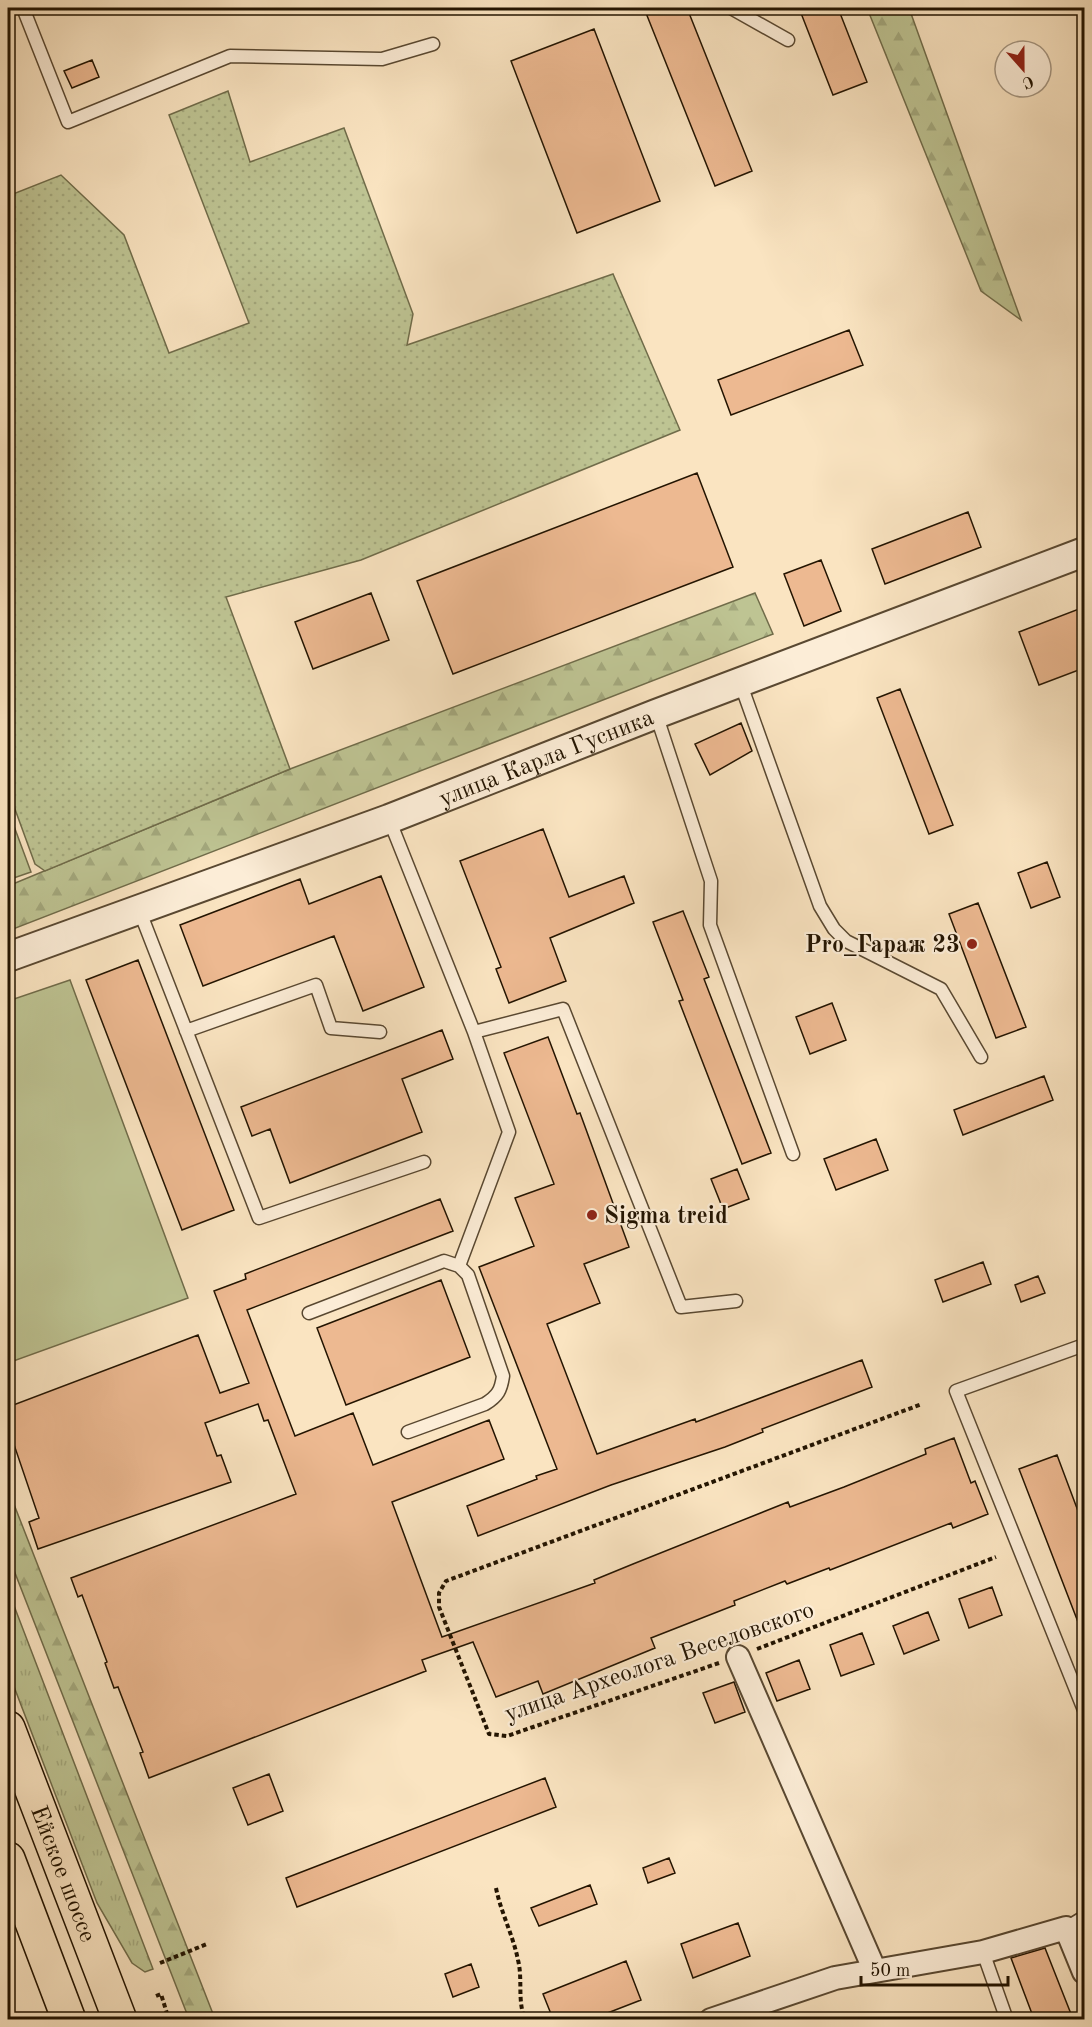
<svg xmlns="http://www.w3.org/2000/svg" width="1092" height="2027" viewBox="0 0 1092 2027" font-family="'Old Standard TT',serif">
  <defs>
    <pattern id="grass-tufts" width="24" height="20" patternUnits="userSpaceOnUse" patternTransform="scale(1.5)"><rect width="24" height="20" fill="#bec493"/><path d="M3 7l-1-3M5 7V3M7 7l1-3M15 17l-1-3M17 17v-4M19 17l1-3" fill="none" stroke="#a3a87d"/></pattern>
    <pattern id="forest-firs" width="22" height="20" patternUnits="userSpaceOnUse" patternTransform="scale(1.5)"><rect width="22" height="20" fill="#bec493"/><path d="M5 1l3.5 6h-7zM16 11l3.5 6h-7z" fill="#a3a87d"/></pattern>
    <pattern id="park-dots" width="8" height="8" patternUnits="userSpaceOnUse" patternTransform="scale(1.5)"><rect width="8" height="8" fill="#bec493"/><path d="M2 2h.1M6 6h.1" fill="none" stroke="#a3a87d" stroke-width="1.8" stroke-linecap="round"/></pattern>
  </defs>
  <rect width="100%" height="100%" fill="#fae4c1"/>
  <filter id="stains"><feTurbulence type="fractalNoise" baseFrequency=".00333" numOctaves="4"/><feColorMatrix values="0 0 0 0 .2 0 0 0 0 .09 0 0 0 0 .02 0 0 0 .5 -.17"/></filter>
  <radialGradient id="worn" r=".72"><stop offset=".6" stop-color="#630" stop-opacity="0"/><stop offset="1" stop-color="#630" stop-opacity=".3"/></radialGradient>
  <path fill="url(#grass-tufts)" stroke="#706c4a" stroke-width="1.5" d="M 8,1590 L 153,1969 L 145,1972 L 132,1963 L 97,1903 L 8,1671 Z"/>
  <path fill="url(#forest-firs)" stroke="#706c4a" stroke-width="1.5" d="M 867,8 L 909,8 L 1021,320 L 981,291 Z
    M 755,593 L 773,634 L 8,931 L 8,886 L 290,769 Z
    M 8,1489 L 215,2019 L 189,2019 L 8,1555 Z"/>
  <path fill="url(#park-dots)" stroke="#706c4a" stroke-width="1.5" d="M 228,91 L 250,162 L 344,128 L 413,314 L 407,345 L 613,274 L 680,430 L 361,560 L 226,597 L 290,769 L 45,871 L 35,864 L 8,790 L 8,196 L 61,175 L 124,235 L 169,353 L 249,323 L 169,115 Z"/>
  <path fill="#bec493" stroke="#706c4a" stroke-width="1.5" d="M 8,810 L 31,872 L 8,880 Z
    M 70,980 L 188,1298 L 8,1363 L 8,1001 Z"/>
  <path fill="#edb991" stroke="#231401" stroke-width="1.5" d="M 644,8 L 687,8 L 752,171 L 715,186 Z
    M 799,8 L 838,8 L 867,82 L 833,95 Z
    M 594,29 L 660,201 L 577,233 L 511,61 Z
    M 92,60 L 99,77 L 72,88 L 64,71 Z
    M 849,330 L 863,365 L 731,415 L 718,380 Z
    M 697,473 L 733,567 L 453,674 L 417,581 Z
    M 968,512 L 981,547 L 885,584 L 872,549 Z
    M 821,560 L 841,611 L 804,626 L 784,574 Z
    M 371,593 L 389,640 L 313,669 L 295,622 Z
    M 1084,607 L 1084,668 L 1039,685 L 1019,632 Z
    M 900,689 L 953,825 L 929,834 L 877,698 Z
    M 741,723 L 752,751 L 710,775 L 695,744 Z
    M 543,829 L 569,897 L 624,876 L 634,903 L 550,938 L 566,981 L 509,1003 L 496,969 L 501,967 L 460,861 Z
    M 1047,862 L 1060,897 L 1031,908 L 1018,873 Z
    M 381,876 L 424,987 L 363,1011 L 334,936 L 203,986 L 180,925 L 300,879 L 309,904 Z
    M 978,903 L 1026,1027 L 996,1038 L 949,914 Z
    M 683,911 L 709,977 L 704,979 L 771,1153 L 742,1164 L 679,1001 L 683,1000 L 653,922 Z
    M 138,960 L 234,1210 L 182,1230 L 86,980 Z
    M 832,1003 L 846,1040 L 810,1054 L 796,1017 Z
    M 442,1030 L 453,1059 L 402,1079 L 422,1132 L 290,1183 L 270,1129 L 252,1136 L 241,1107 Z
    M 548,1037 L 577,1114 L 580,1113 L 629,1247 L 584,1264 L 600,1303 L 547,1324 L 597,1454 L 695,1419 L 696,1422 L 862,1360 L 872,1387 L 762,1429 L 763,1432 L 725,1447 L 611,1485 L 478,1536 L 467,1506 L 537,1479 L 536,1476 L 557,1469 L 479,1267 L 534,1246 L 515,1198 L 554,1184 L 504,1053 Z
    M 1044,1076 L 1053,1100 L 963,1135 L 954,1110 Z
    M 876,1139 L 888,1170 L 836,1190 L 824,1159 Z
    M 737,1169 L 749,1199 L 723,1209 L 711,1179 Z
    M 440,1199 L 453,1231 L 247,1310 L 295,1436 L 353,1413 L 373,1465 L 489,1420 L 504,1459 L 392,1502 L 442,1637 L 595,1583 L 594,1580 L 633,1564 L 788,1502 L 790,1507 L 844,1487 L 926,1454 L 925,1449 L 954,1438 L 971,1483 L 975,1481 L 988,1514 L 953,1528 L 951,1523 L 830,1570 L 829,1568 L 787,1584 L 785,1581 L 734,1601 L 735,1605 L 651,1638 L 655,1648 L 543,1694 L 538,1681 L 496,1697 L 473,1642 L 422,1660 L 426,1671 L 149,1778 L 140,1753 L 143,1752 L 118,1687 L 114,1688 L 105,1663 L 107,1662 L 82,1595 L 78,1597 L 71,1578 L 296,1494 L 268,1420 L 264,1421 L 258,1404 L 205,1423 L 217,1456 L 221,1455 L 231,1482 L 38,1549 L 29,1522 L 39,1518 L 8,1427 L 8,1407 L 198,1335 L 220,1393 L 249,1383 L 214,1291 L 246,1279 L 245,1274 Z
    M 983,1262 L 991,1284 L 943,1302 L 935,1280 Z
    M 1038,1276 L 1045,1293 L 1021,1302 L 1015,1285 Z
    M 441,1280 L 470,1357 L 346,1405 L 317,1328 Z
    M 1057,1455 L 1084,1527 L 1083,1635 L 1019,1469 Z
    M 992,1587 L 1002,1615 L 969,1628 L 959,1599 Z
    M 928,1612 L 939,1640 L 904,1654 L 893,1626 Z
    M 862,1633 L 874,1664 L 841,1676 L 830,1645 Z
    M 799,1660 L 810,1689 L 777,1701 L 766,1673 Z
    M 734,1682 L 745,1712 L 715,1723 L 703,1693 Z
    M 269,1774 L 283,1811 L 248,1825 L 233,1788 Z
    M 545,1778 L 556,1807 L 297,1907 L 286,1878 Z
    M 669,1858 L 675,1873 L 648,1883 L 643,1868 Z
    M 590,1885 L 597,1904 L 539,1926 L 531,1908 Z
    M 738,1923 L 750,1956 L 693,1978 L 681,1944 Z
    M 1045,1948 L 1073,2019 L 1034,2019 L 1011,1958 Z
    M 626,1961 L 641,2000 L 592,2019 L 553,2019 L 543,1994 Z
    M 471,1964 L 479,1987 L 453,1997 L 445,1974 Z"/>
  <g fill="none" stroke-linecap="round" stroke-linejoin="round">
    <g stroke="#594831" stroke-width="15">
      <path id="service" d="M 23,8 L 68,122 L 230,56 L 382,59 L 433,44
        M 731,8 L 788,40
        M 740,682 L 820,906 L 834,929 L 846,941 L 941,989 L 981,1057
        M 656,714 L 711,881 L 710,925 L 793,1154
        M 389,819 L 474,1032 L 509,1132 L 459,1266
        M 140,912 L 259,1218 L 424,1162
        M 186,1031 L 316,985 L 331,1028 L 380,1032
        M 474,1032 L 563,1009 L 681,1307 L 736,1301
        M 309,1313 L 444,1261 L 459,1266 L 468,1275 L 503,1376 C 501,1390 498,1396 485,1404 L 408,1432
        M 1084,1345 L 956,1391 L 1084,1710
        M 1066,1928 L 1084,1917
        M 983,1952 L 1007,2020
        M 8,2019 L 8,2020"/>
    </g>
    <g stroke="#594831" stroke-width="26">
      <path id="minor" d="M 738,1657 L 875,1971
        M 711,2020 L 835,1978 L 983,1952 L 1066,1928 L 1084,1972"/>
    </g>
    <g stroke="#594831" stroke-width="32">
      <g id="tertiary">
        <path id="s1" d="M 8,957 L 389,819 L 656,714 L 1084,552"/>
      </g>
    </g>
    <g stroke="#231401" stroke-width="36">
      <g id="primary">
        <path id="s2" d="M 8,1728 L 120,2020"/>
        <path d="M 8,1859 L 69,2020"/>
      </g>
    </g>
    <path stroke="#231401" stroke-width="4" stroke-dasharray="4.5 3" stroke-linecap="butt" d="M 757,1649 L 996,1557
      M 719,1663 L 507,1736 L 489,1734 L 439,1607 L 439,1593 L 446,1581 L 922,1404
      M 496,1888 C 501,1913 513,1935 518,1960 C 523,1980 517,1999 525,2020
      M 160,1963 L 207,1944
      M 156,1996 L 161,1994 L 169,2020"/>
    <use href="#service" stroke="#fcedd7" stroke-width="12"/>
    <use href="#minor" stroke="#fcedd7" stroke-width="22"/>
    <use href="#tertiary" stroke="#fcedd7" stroke-width="28"/>
    <use href="#primary" stroke="#fae4c1" stroke-width="33"/>
  </g>
  <g fill="#8f2418" stroke="#fcedd7" stroke-width="2">
    <circle cx="972" cy="944" r="6"/>
    <circle cx="592" cy="1215" r="6"/>
  </g>
  <g text-anchor="middle" stroke-width="4.5" stroke-linejoin="round" paint-order="stroke">
    <g font-size="24" fill="#231401" stroke="#fcedd7">
      <text dy="8" stroke="none"><textPath href="#s1" startOffset="574">улица Карла Гусника</textPath></text>
      <text transform="translate(659 1661) rotate(-19)" y="8">улица Археолога Веселовского</text>
      <text dy="8" stroke="none"><textPath href="#s2" startOffset="156">Ейское шоссе</textPath></text>
    </g>
    <g font-size="24" font-weight="bold" fill="#231401" stroke="#fcedd7" text-anchor="end">
      <text x="960" y="952">Pro_Гараж 23</text>
      <text x="604" y="1223" text-anchor="start">Sigma treid</text>
    </g>
  </g>
  <rect width="1092" height="2027" fill="none" stroke="#fae4c1" stroke-width="30"/>
  <rect x="9" y="9" width="1074" height="2009" fill="none" stroke="#231401" stroke-width="3"/>
  <rect x="15" y="15" width="1062" height="1997" fill="none" stroke="#231401" stroke-width="1.5"/>
  <g transform="translate(1023 69) rotate(159)"><circle r="28" fill="#fcedd7" stroke="#a59681" stroke-width="1.5"/>
  <path d="M0-4.5L10 22L0 15L-10 22Z" fill="#8f2418"/>
  <text y="-9" font-size="16" font-weight="bold" text-anchor="middle" fill="#231401">С</text>
  </g>
  <path d="M861 1976v9h147v-9" fill="none" stroke="#231401" stroke-width="3"/>
  <text x="870" y="1976" font-size="18" fill="#231401" stroke="#fcedd7" stroke-width="4.5" paint-order="stroke">50 m</text>
  <rect width="100%" height="100%" filter="url(#stains)"/>
  <rect width="100%" height="100%" fill="url(#worn)"/>
</svg>
